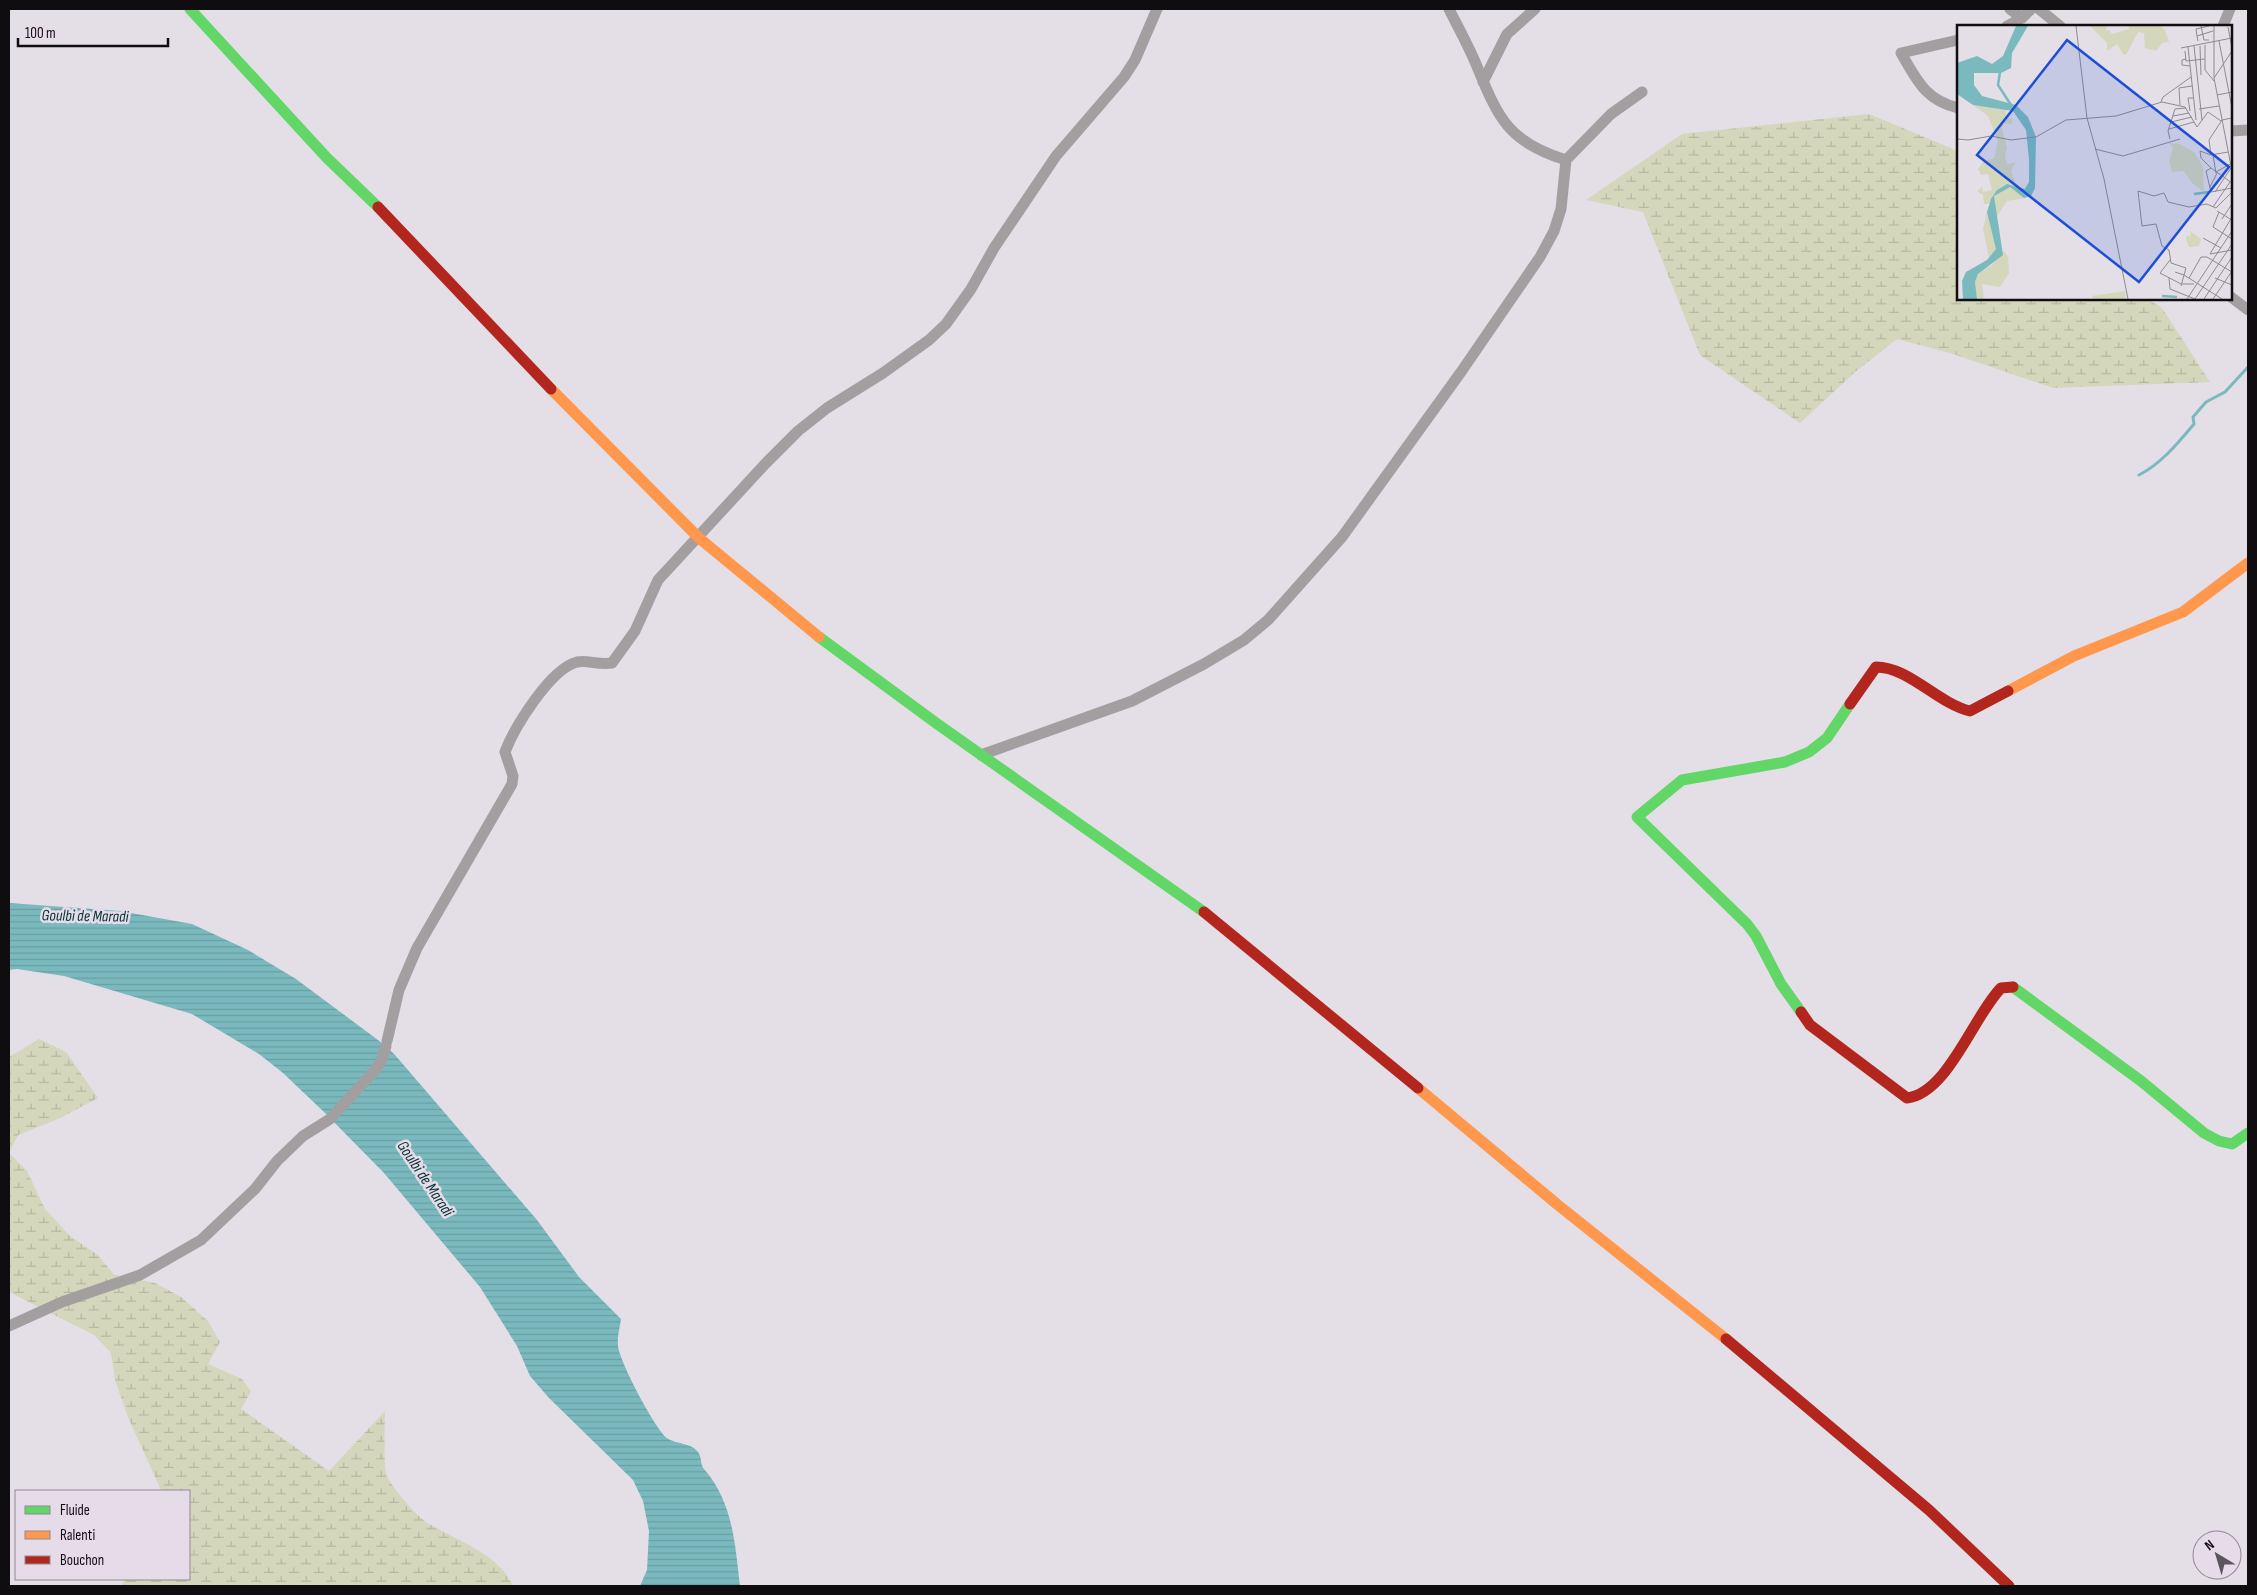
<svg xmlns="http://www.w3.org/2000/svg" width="2257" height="1595" viewBox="0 0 2257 1595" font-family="'Sofia Sans Condensed',sans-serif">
  <defs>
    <pattern id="wetland-marsh" width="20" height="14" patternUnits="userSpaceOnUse" patternTransform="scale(1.25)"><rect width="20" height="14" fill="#d4d7bb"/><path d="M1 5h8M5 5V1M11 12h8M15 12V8" fill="none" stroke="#b5b7a0"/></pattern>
    <pattern id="water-rules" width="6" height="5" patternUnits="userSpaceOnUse" patternTransform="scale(1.25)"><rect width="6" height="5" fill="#7ababe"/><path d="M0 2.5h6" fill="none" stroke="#689fa2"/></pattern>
  </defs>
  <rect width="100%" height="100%" fill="#e4dee6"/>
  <path fill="url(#wetland-marsh)" d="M 1869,114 L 1958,151 L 1958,299 L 2148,299 L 2162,308 L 2210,382 L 2053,388 L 1950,353 L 1897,339 L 1855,372 L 1800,423 L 1700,355 L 1643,212 L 1586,200 L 1682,134 Z
    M 39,1039 L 66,1052 L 98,1098 L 58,1119 L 18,1135 L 9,1153 L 27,1171 L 45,1209 L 70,1236 L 98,1255 L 114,1275 L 155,1283 L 181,1297 L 208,1321 L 220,1342 L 208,1364 L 242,1379 L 251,1391 L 241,1409 L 329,1471 L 385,1411 C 385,1424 383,1466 387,1476 C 393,1489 417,1517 429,1524 C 457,1540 500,1555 513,1586 L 121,1586 L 125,1579 L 189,1579 L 189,1491 L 163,1491 L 160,1488 L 128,1417 L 115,1380 L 111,1353 L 94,1335 L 9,1292 L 9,1057 Z"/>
  <path fill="url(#water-rules)" d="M 9,903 L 120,911 L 192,924 L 248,950 L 296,979 L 386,1046 L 395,1055 L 537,1220 L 579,1277 L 621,1319 C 620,1327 617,1336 618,1345 C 618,1359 655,1429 667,1438 C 677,1445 690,1442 698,1452 C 702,1457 700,1465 704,1469 C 733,1502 735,1544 740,1586 L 640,1586 L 647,1570 L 649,1531 L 643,1501 L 633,1480 L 549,1398 L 530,1376 L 517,1346 L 480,1287 L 384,1173 L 324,1112 L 283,1073 L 259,1054 L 192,1014 L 64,976 L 17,969 L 9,970 Z"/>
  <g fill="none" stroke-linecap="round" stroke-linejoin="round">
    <path stroke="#7ababe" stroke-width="3" d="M 2139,475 C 2161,464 2178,443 2194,424 L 2193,417 L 2206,402 L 2225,392 L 2248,367"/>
    <path stroke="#a39fa1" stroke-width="11" d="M 1449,9 C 1458,27 1468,45 1476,64 C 1498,117 1507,142 1566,160
      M 2010,9 L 2022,18
      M 2039,9 L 2060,26
      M 2007,26 L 2022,18 L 2031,9
      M 2223,26 L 2230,9
      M 1958,40 L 1901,53 C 1917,80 1925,100 1958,108
      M 1483,82 L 1507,34 L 1535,9
      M 2231,131 L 2248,130
      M 2231,297 L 2248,310
      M 981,755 L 1132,701 L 1204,664 L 1244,640 L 1268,620 L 1342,537 L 1461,372 L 1540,257 L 1554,231 L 1561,209 L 1566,160 L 1611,114 L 1642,92
      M 387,1041 L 399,990 L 417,948 L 512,784 L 513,776 L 505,752 C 514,728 550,669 577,662 C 588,660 598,665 612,663 L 635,631 L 658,580 L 766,463 L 798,431 L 827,408 L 883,373 L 929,340 L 946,324 L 971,289 L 994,248 L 1056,156 L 1124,77 L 1135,60 L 1157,9
      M 9,1326 L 62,1302 L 140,1275 L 201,1240 L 255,1189 L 277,1161 L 303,1136 L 330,1119 L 375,1070 L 381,1062 L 386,1046"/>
    <path stroke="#63d668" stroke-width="11" d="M 190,9 L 327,158 L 378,207
      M 819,637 L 936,723 L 1204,912
      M 2013,987 L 2141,1081 L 2204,1133 L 2219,1141 L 2232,1144 L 2248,1133
      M 1801,1012 L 1781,984 L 1756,936 L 1747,924 L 1637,817 L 1682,780 L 1785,762 L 1809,752 L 1827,738 L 1850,704"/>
    <path stroke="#ff974d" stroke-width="11" d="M 551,389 L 699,538 L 819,637
      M 2008,691 L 2074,656 L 2183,612 L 2248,563
      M 1418,1088 L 1558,1205 L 1726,1339"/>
    <path stroke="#b3261e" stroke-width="11" d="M 378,207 L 551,389
      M 1850,704 L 1876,667 C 1909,667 1937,703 1970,711 L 2008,691
      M 1204,912 L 1418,1088
      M 1801,1012 L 1810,1025 L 1907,1098 C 1948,1093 1974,1015 2001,988 L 2013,987
      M 1726,1339 L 1929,1510 L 2009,1586"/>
  </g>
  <g text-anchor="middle" stroke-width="5" stroke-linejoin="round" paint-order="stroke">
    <g font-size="16" font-style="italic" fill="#043334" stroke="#e6dbe9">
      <text transform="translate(85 915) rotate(1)" y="6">Goulbi de Maradi</text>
      <text transform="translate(426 1178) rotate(56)" y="6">Goulbi de Maradi</text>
    </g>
  </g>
  <g transform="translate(1957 25)">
    <rect width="275" height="275" fill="#e4dee6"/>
    <path d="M 133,1 L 150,1 L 149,6 L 152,5 L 155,9 L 172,4 L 172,1 L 203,1 L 208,5 L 212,17 L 205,18 L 199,26 L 188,23 L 187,8 L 181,7 L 169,30 L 166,29 L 160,19 L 150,26 L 150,18 ZM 16,80 L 49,84 L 49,91 L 55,94 L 55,99 L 46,98 L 45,104 L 50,122 L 48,130 L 50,139 L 58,138 L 54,146 L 58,157 L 57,160 L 47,160 L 40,165 L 32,179 L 27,179 L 26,170 L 20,166 L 25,162 L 26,167 L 35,165 L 31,149 L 24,150 L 21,144 L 26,137 L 37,133 L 41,116 L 31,91 ZM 212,118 L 223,119 L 238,128 L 246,142 L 247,167 L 235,158 L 227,146 L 215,147 L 212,136 L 216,123 ZM 49,162 L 57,163 L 67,173 L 50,176 L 39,193 L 37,171 ZM 30,187 L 39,218 L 39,224 L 32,233 L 26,204 ZM 233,206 L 244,214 L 242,221 L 232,222 L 229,214 L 230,210 L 234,212 ZM 47,226 L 51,232 L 52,248 L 43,262 L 25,259 L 27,274 L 20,274 L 18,257 L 21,249 L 35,240 Z" fill="#d4d7bb"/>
    <path d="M 168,266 L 169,274 L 136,274 L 135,271 Z" fill="#d4d7bb"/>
    <path d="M 59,1 L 71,1 L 55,28 L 54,43 L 44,48 L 17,48 L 17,60 L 25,71 L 59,80 L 71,92 L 79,112 L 78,163 L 74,171 L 67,173 L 53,162 L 37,171 L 46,230 L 21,249 L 18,257 L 20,274 L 6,274 L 5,256 L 9,247 L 30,235 L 39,224 L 30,187 L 34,174 L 40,165 L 50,159 L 68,164 L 72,157 L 72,135 L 69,105 L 56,86 L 16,80 L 0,69 L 0,38 L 20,31 L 35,39 L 46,31 Z" fill="#7ababe"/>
    <path fill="none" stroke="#7ababe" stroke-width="2.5" d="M 43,47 L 41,60 L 54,80M 237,169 L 252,167M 205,271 L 220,272"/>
    <path fill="none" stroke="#8f8a91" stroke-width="1" d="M 119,1 L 130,93 L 147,154 L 171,274M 244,1 L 247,15 L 252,15M 257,1 L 257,53 L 275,146M 271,2 L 275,23M 240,11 L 239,4 L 252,1M 241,16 L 240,11 L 256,6M 262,16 L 275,83M 248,20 L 248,45 L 257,56M 237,21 L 245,95M 243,21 L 244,50M 231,22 L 239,95M 224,23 L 275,13M 228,26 L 229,36 L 248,34M 229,34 L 225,35 L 225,40 L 233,41M 257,53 L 275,26M 260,70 L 275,67M 204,77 L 206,72 L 234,52M 223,80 L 222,63 L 235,61M 242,84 L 262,81M 233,86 L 231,73 L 236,73M 216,91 L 232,88M 214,97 L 235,92M 212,104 L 237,97M 79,112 L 109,95 L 159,91 L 205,77 L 228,82 L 240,102 L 251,87 L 264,96M 0,114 L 11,115 L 34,111 L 54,115 L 79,112M 213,114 L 211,106 L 218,84 L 229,83M 138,124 L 166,131 L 223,114M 243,126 L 244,133 L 254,143 L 275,158M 243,126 L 254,130 L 271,127M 254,130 L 252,115 L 265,95 L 275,93M 256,130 L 259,148M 254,143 L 249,146 L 254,167 L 275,163M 259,147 L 275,138M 253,162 L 260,148M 258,167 L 274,143M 256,182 L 273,157M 260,186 L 275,195M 262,187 L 256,202 L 275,214M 275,192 L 253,229 L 275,225M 265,194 L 275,179M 246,213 L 264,223M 213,235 L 203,248 L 224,259 L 237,259M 218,247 L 227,250 L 224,261M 212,253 L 213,264 L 238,274M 232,253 L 244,232 L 250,232 L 275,247M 258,253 L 275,260M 230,274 L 275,206M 238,274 L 275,219M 247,274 L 275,232M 256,274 L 275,246M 265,274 L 227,250 L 229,243 L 214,238 L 212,225 L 205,221 L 199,199 L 185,201 L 181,166 L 197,171 L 207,168 L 211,177 L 232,182 L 250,179 L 259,183 L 275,167"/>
    <path fill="#1d4ed8" fill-opacity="0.15" stroke="#1d4ed8" stroke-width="2.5" d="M 110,15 L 272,142 L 182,257 L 20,130 Z"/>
    <rect width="275" height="275" fill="none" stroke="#100d11" stroke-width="2.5"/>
  </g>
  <rect width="2257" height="1595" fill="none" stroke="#100d11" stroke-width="20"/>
  <rect x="15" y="1490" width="175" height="90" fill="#e6dbe9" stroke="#908993"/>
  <rect x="25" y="1506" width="25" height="8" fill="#63d668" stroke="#908993"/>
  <text x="60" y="1515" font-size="15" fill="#100d11">Fluide</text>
  <rect x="25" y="1531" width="25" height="8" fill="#ff974d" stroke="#908993"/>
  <text x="60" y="1540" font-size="15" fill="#100d11">Ralenti</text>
  <rect x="25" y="1556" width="25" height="8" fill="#b3261e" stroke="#908993"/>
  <text x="60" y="1565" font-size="15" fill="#100d11">Bouchon</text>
  <g transform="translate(2217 1555) rotate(322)"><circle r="24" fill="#e6dbe9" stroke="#908993"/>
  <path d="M0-4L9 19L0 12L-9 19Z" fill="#5a565c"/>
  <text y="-8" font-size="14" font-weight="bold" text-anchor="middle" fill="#100d11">N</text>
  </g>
  <path d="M18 38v8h150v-8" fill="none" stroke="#100d11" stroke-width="2.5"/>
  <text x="25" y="38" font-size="15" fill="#100d11" stroke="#e6dbe9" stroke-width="4" paint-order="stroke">100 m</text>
</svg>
